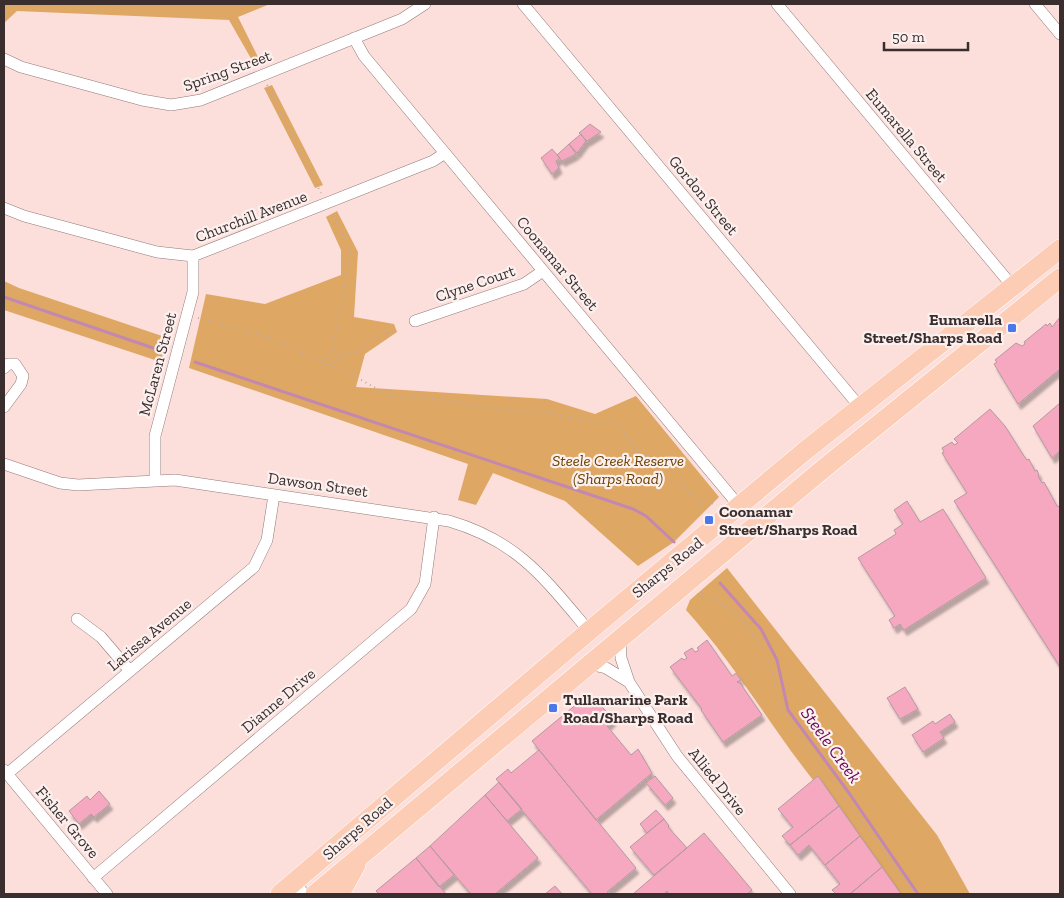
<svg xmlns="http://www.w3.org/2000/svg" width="1064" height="898" viewBox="0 0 1064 898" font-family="'Zilla Slab',serif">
  <defs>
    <filter id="shadow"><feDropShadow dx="3" dy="5.5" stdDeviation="1" flood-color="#0004"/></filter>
  </defs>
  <rect width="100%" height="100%" fill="#fcdedb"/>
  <path fill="#dea763" d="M 4,4 L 270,4 L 238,17 L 259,59 L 253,62 L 229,20 L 17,11 L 4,23 Z
    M 272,85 L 323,185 L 315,188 L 264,88 Z
    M 337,211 L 358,252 L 354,317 L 394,324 L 397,332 L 365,354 L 356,387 L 547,399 L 595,414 L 636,396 L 719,497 L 674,542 L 638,566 L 565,501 L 493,473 L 476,505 L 458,500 L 468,464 L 189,368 L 206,294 L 265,304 L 341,275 L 341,250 L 326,217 Z
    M 4,281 L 19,288 L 168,338 L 161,362 L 4,310 Z
    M 727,568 L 937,835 L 970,894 L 901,894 L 818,776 L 813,780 C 769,724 734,663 686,610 L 690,600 Z"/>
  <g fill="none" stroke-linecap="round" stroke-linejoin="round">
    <path stroke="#c388b1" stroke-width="3" d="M 4,297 L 159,350
      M 195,362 L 633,509 L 646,516 L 674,542
      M 720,583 L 761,629 L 777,660 L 788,710 L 849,793 L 918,894"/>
  </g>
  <path fill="#f5a8bf" stroke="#b499a1" filter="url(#shadow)" d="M 590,124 L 601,132 L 587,141 L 579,133 Z
    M 581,134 L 586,141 L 577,153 L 569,144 Z
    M 569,144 L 576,154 L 562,161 L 557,155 Z
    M 552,149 L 560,158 L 556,161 L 559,168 L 552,174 L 541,158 Z
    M 1060,317 L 1060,369 L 1018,404 L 994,364 L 997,362 L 995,360 L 1016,343 L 1022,346 L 1025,344 L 1024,342 L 1046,324 L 1047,326 L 1050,323 L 1052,327 Z
    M 1060,403 L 1060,451 L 1052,458 L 1033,426 Z
    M 990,409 L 1005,426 L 1024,456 L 1027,460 L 1029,459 L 1035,471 L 1037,470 L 1039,475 L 1038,476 L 1042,483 L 1044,482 L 1057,506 L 1060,507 L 1060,667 L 954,501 L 967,493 L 942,453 L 944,452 L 942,448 L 952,442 L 954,445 L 958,443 L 954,439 Z
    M 907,501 L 920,522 L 943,509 L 986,578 L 904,630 L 900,624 L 894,628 L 889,620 L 895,616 L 858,558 L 896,534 L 894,530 L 903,524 L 894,510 Z
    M 707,640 L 732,676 L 736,673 L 741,680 L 737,682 L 740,683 L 762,715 L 723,742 L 701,710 L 702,709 L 670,667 L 682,658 L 684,660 L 687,658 L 684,653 L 692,648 L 695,652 L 699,650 L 697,648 Z
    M 905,687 L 918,709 L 900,719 L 887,698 Z
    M 584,698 L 588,703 L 599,703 L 613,720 L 607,726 L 631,755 L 638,749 L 652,773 L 596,820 L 532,741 Z
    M 950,714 L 955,722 L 940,732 L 944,738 L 923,752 L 912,735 L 933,721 L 935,724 Z
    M 539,750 L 636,868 L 607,892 L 610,894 L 592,894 L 496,779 L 508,769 L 511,773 Z
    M 655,776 L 673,798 L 665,805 L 646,783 Z
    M 818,776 L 839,806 L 790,845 L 782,836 L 793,827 L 778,809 Z
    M 499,782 L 522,809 L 507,821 L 485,795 Z
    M 99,791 L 110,804 L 94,817 L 91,814 L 79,824 L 69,811 L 87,796 L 90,800 Z
    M 485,795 L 538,858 L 495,894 L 471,894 L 430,846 Z
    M 839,806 L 860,836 L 825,865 L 809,845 L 798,855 L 790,845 Z
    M 656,810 L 664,819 L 647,833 L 640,824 Z
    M 664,819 L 669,826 L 668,827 L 687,848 L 654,875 L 630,847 Z
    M 704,833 L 752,890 L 747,894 L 669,894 L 667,891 L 664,894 L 633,894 Z
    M 860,836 L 882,867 L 850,894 L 836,894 L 832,890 L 840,884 L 825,865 Z
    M 430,846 L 454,875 L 439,887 L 416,858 Z
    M 416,858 L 446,894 L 379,894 L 376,891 Z
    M 882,867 L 901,894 L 850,894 Z
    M 555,886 L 562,894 L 545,894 Z"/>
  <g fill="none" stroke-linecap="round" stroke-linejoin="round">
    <g stroke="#937977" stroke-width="12">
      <path id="minor" d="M 523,4 L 860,407
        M 777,4 L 1013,287
        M 1035,4 L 1060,34
        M 354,38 L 364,56 L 740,507
        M 4,59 L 21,67 L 142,100 L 171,105 L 201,100 L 402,19 L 425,4
        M 4,208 L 24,216 L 157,252 L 193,256 L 433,161 L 445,153
        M 415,321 L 524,284 L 543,271
        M 4,368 L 8,364 L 15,364 L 23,376 L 21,384 L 4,407
        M 4,464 L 60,483 L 78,485 L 175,480 L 449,521 C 518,541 545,579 589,631
        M 155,480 L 155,436 L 193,292 L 193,256
        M 77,619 L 101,637 L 130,671
        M 620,638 L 621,658 L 629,682 L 677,756 L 790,894
        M 589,664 L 606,668 L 629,682
        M 4,770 L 107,894
        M 7,774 L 254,567 L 267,540 L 274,495
        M 93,878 L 411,609 L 425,584 L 434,517"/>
    </g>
    <g stroke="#937977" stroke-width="15">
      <path id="tertiary" d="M 293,883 L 302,894"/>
    </g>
    <g stroke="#fff" stroke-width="20">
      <path id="primary" d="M 280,894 L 589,631 L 806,450 L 1060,249
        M 315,894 L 823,469 L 1060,278
        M 340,894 L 356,865"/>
    </g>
    <path stroke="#c1a9a7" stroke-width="2" stroke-dasharray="1 4" stroke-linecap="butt" d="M 267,85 L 321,193
      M 198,318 L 266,337 L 354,376 L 390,396 L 452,400 L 479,408 L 548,413 L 592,422 L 616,421 L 639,452 L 674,467 L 688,492 L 696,501 L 717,504
      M 322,362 L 332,352 L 351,253 L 332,212
      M 328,365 L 339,356 L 356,352 L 368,340 L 396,329
      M 697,594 C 730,601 758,633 769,664 C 776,681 775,700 785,716 L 915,894"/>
    <use href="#minor" stroke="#fff" stroke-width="11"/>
    <use href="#tertiary" stroke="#fff" stroke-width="14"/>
    <use href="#primary" stroke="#fcccb4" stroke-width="19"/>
  </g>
  <g fill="#4a78ea" stroke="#fcf0ef" stroke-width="2">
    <rect x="1007" y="323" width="10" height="10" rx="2.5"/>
    <rect x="704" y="515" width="10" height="10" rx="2.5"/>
    <rect x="548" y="703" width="10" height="10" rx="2.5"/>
  </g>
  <g text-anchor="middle" stroke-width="4.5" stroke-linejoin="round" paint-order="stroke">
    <g font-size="16" fill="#392e2d" stroke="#fcf0ef">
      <text transform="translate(227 70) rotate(-20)" y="6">Spring Street</text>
      <text transform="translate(907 135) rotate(50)" y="6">Eumarella Street</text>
      <text transform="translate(704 195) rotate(50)" y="6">Gordon Street</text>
      <text transform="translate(251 216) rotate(-21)" y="6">Churchill Avenue</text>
      <text transform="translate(558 263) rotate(50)" y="6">Coonamar Street</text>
      <text transform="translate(475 283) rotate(-19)" y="6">Clyne Court</text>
      <text transform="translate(157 364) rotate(-75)" y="6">McLaren Street</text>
      <text transform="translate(318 484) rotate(8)" y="6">Dawson Street</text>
      <text transform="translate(667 567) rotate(-39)" y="6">Sharps Road</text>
      <text transform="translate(149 634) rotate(-40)" y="6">Larissa Avenue</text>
      <text transform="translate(278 700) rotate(-40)" y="6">Dianne Drive</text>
      <text transform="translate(718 781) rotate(51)" y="6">Allied Drive</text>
      <text transform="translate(68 822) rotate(50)" y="6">Fisher Grove</text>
      <text transform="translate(357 828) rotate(-41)" y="6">Sharps Road</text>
    </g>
    <g font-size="16" font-weight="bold" fill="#392e2d" stroke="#fcf0ef" text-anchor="start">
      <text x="1002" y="325" text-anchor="end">Eumarella<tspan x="1002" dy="18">Street/Sharps Road</tspan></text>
      <text x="719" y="517">Coonamar<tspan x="719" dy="18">Street/Sharps Road</tspan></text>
      <text x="563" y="705">Tullamarine Park<tspan x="563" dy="18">Road/Sharps Road</tspan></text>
    </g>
    <g font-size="16" font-style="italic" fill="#6a4200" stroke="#fcf0ef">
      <text x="618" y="466">Steele Creek Reserve<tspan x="618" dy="18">(Sharps Road)</tspan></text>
    </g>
    <g font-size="18" font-style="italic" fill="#680a59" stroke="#fcf0ef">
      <text transform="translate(831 745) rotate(54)" y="6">Steele Creek</text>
    </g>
  </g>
  <rect width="1064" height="898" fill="none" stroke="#392e2d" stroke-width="10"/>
  <path d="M884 42v8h84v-8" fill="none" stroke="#392e2d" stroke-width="2.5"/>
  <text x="892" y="42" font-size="15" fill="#392e2d" stroke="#fcf0ef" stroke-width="4" paint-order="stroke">50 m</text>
</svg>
